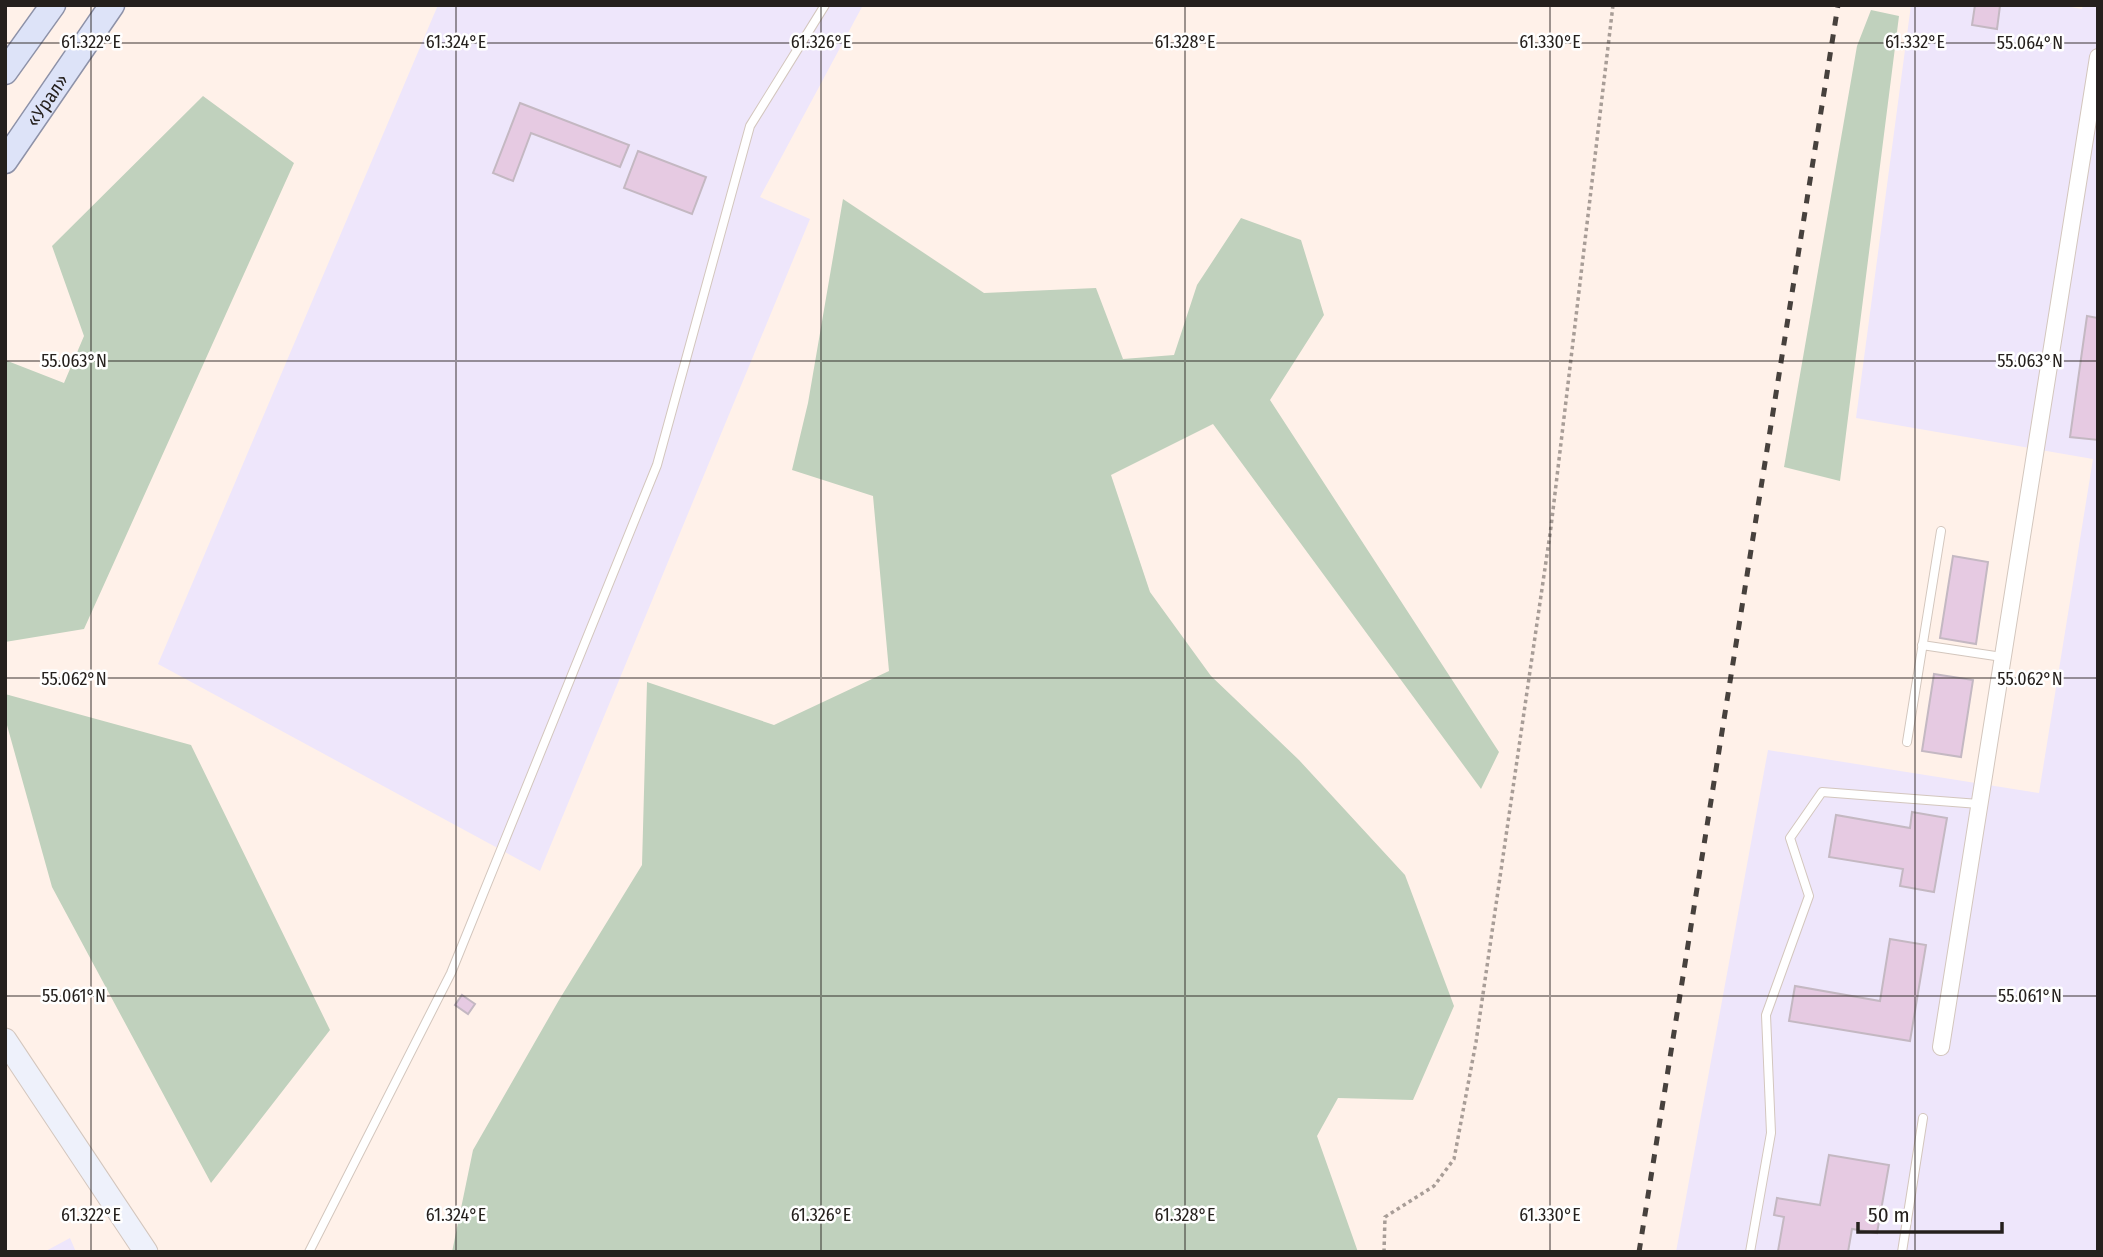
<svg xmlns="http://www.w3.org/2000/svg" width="2103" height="1257" viewBox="0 0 2103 1257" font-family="'Fira Sans Condensed',sans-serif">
  <rect width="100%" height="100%" fill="#fff1e9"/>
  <path fill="#eee6fb" d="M 438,5 L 863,5 L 760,197 L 810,219 L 540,871 L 158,664 Z
    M 1911,5 L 2060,5 L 2082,9 L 2083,5 L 2098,5 L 2098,1252 L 1676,1252 L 1768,750 L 2039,793 L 2093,459 L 1856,418 Z
    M 70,1238 L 76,1252 L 44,1252 Z"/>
  <path fill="#c0d1bd" d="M 1871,10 L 1899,16 L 1840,481 L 1784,467 L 1857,46 Z
    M 203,96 L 294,163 L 84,629 L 5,642 L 5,360 L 64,383 L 84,336 L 52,246 Z
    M 843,199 L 984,293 L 1096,288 L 1123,359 L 1174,355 L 1197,285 L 1241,218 L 1301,240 L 1324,315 L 1270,400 L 1499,752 L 1481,789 L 1213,424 L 1111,475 L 1150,592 L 1211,676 L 1299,760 L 1405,875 L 1454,1006 L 1413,1100 L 1338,1098 L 1317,1136 L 1358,1252 L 452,1252 L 473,1150 L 559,1000 L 642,865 L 647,682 L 774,725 L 889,671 L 873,496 L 792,470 L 808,403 Z
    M 5,694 L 191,745 L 330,1030 L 211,1183 L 52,887 L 5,718 Z"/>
  <path fill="#e6cae2" stroke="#c4b8c2" stroke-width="2" d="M 1975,5 L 2000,6 L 1997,29 L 1972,25 Z
    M 520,103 L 629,145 L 620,167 L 531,133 L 513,181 L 493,173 Z
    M 638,151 L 706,177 L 692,214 L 624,188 Z
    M 2087,316 L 2098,318 L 2098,440 L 2070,437 Z
    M 1953,556 L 1988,562 L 1976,644 L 1940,638 Z
    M 1934,674 L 1973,680 L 1961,757 L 1922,751 Z
    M 1912,812 L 1947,818 L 1934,892 L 1900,886 L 1903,869 L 1829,857 L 1836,815 L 1910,828 Z
    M 1890,939 L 1926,945 L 1910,1041 L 1789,1021 L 1795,986 L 1880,1001 Z
    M 462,995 L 475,1004 L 468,1014 L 455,1005 Z
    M 1829,1155 L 1889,1165 L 1877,1233 L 1852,1229 L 1848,1252 L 1778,1251 L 1784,1217 L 1774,1215 L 1777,1198 L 1820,1205 Z"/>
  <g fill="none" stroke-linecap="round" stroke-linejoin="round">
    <g stroke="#d3c6bd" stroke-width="10">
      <path id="lane" d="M 1922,645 L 2002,657
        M 1907,742 L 1941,531
        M 309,1252 L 451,973 L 657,465 L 750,126 L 825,5
        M 1750,1252 L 1771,1133 L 1766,1015 L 1809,896 L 1790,838 L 1822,792 L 1979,804
        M 1902,1252 L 1923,1118"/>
    </g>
    <g stroke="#d3c6bd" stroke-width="18">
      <path id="street" d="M 1941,1047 L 2098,57"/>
    </g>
    <g stroke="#d3c6bd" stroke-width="25">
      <path id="secondary" d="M 5,1040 L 146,1252"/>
    </g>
    <g stroke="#8e92a8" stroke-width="27">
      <g id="primary">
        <path d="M 5,72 L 53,5"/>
        <path id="s1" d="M 5,161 L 112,5"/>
      </g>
    </g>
    <path stroke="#a89d97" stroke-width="3.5" stroke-dasharray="3.5 3.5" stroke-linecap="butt" d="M 1384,1252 L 1385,1217 L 1434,1186 L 1454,1159 L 1476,1042 L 1551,527 L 1613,5"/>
    <use href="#lane" stroke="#fff" stroke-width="8"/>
    <use href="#street" stroke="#fff" stroke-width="16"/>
    <use href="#secondary" stroke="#eef1fb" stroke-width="23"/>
    <use href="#primary" stroke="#dde3f8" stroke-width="24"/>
    <path stroke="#47413d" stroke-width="5" stroke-dasharray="9 9" stroke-linecap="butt" d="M 1639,1252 L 1838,5"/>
  </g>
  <path fill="none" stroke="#25201d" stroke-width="2" stroke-opacity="0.45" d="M 91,5 L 91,1252M 456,5 L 456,1252M 821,5 L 821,1252M 1185,5 L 1185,1252M 1550,5 L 1550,1252M 1915,5 L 1915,1252M 5,43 L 2098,43M 5,361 L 2098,361M 5,678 L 2098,678M 5,996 L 2098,996"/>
  <g text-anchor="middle" stroke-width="5" stroke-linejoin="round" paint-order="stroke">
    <g font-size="19" fill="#25201d" stroke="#fff">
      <text dy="7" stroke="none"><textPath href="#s1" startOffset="74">«Урал»</textPath></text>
    </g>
  </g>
  <g font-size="18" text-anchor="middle" fill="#25201d" stroke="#fff" stroke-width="5" stroke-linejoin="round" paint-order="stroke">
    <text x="91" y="48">61.322°E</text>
    <text x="456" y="48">61.324°E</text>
    <text x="821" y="48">61.326°E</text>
    <text x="1185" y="48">61.328°E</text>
    <text x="1550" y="48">61.330°E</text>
    <text x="1915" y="48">61.332°E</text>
    <text x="2030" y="49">55.064°N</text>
    <text x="74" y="367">55.063°N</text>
    <text x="2030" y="367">55.063°N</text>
    <text x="74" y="685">55.062°N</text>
    <text x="2030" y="685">55.062°N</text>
    <text x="74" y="1002">55.061°N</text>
    <text x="2030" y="1002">55.061°N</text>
    <text x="91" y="1221">61.322°E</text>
    <text x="456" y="1221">61.324°E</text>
    <text x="821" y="1221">61.326°E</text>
    <text x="1185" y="1221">61.328°E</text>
    <text x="1550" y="1221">61.330°E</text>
  </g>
  <rect width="2103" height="1257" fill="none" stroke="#25201d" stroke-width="14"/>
  <path d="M1858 1222v10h144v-10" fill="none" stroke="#25201d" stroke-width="3.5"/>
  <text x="1868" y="1222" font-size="21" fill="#25201d" stroke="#ffffff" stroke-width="5" paint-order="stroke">50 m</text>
</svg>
